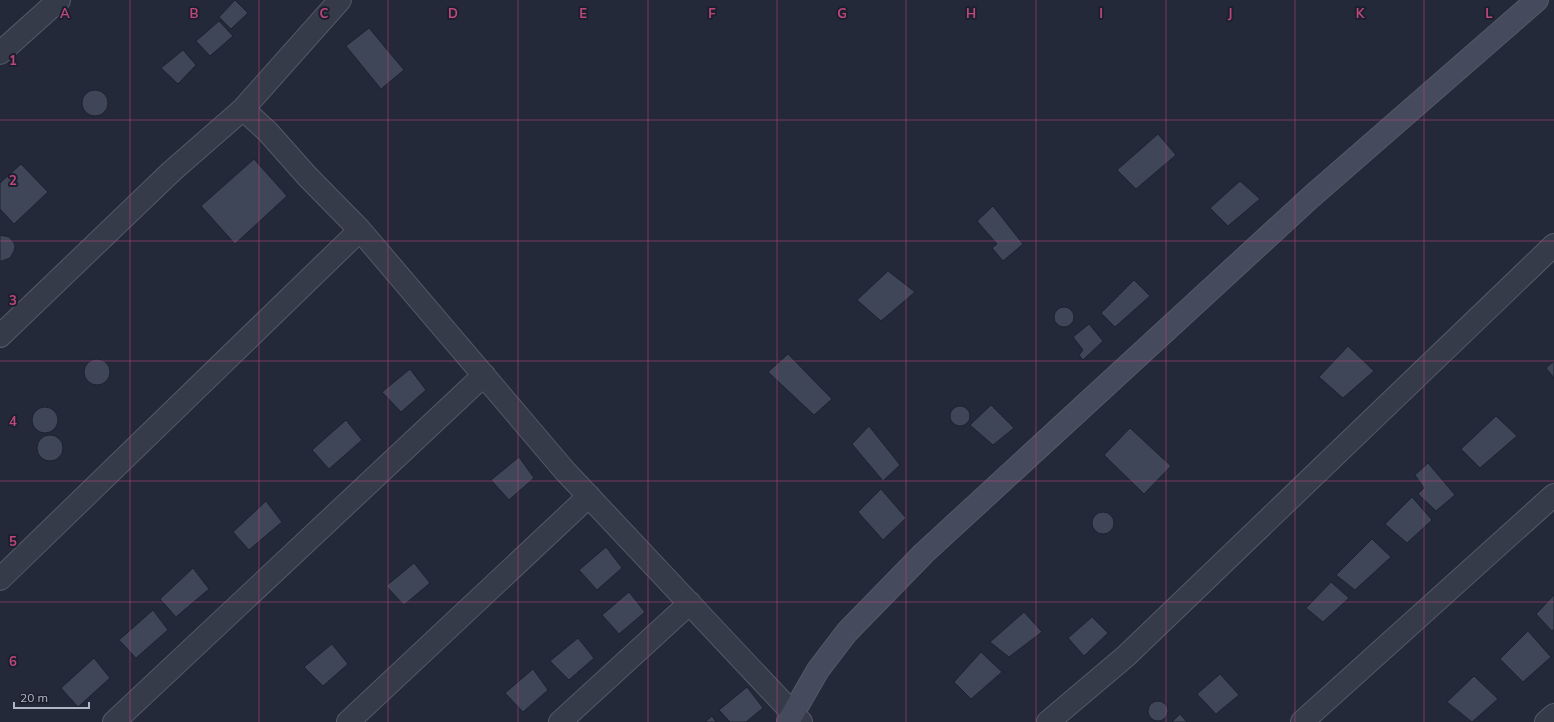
<svg xmlns="http://www.w3.org/2000/svg" width="1554" height="722" viewBox="0 0 1554 722" font-family="Mulish,sans-serif">
  <rect width="100%" height="100%" fill="#232938"/>
  <path fill="#3f4658" stroke="#1e2230" d="M 235,0 L 248,13 L 231,29 L 219,17 Z
    M 219,21 L 233,36 L 210,56 L 196,41 Z
    M 369,28 L 404,70 L 381,89 L 346,46 Z
    M 183,50 L 196,65 L 178,84 L 161,68 Z
    M82 103a13 13 0 1 1 26 0a13 13 0 1 1-26 0Z
    M 1158,134 L 1176,155 L 1136,189 L 1117,170 Z
    M 254,159 L 287,196 L 235,244 L 201,206 Z
    M 21,164 L 48,192 L 14,224 L 0,209 L 0,183 Z
    M 1240,181 L 1260,199 L 1228,226 L 1210,208 Z
    M 993,206 L 1023,244 L 1003,261 L 992,248 L 997,244 L 977,221 Z
    M 0,235 L 9,237 L 14,243 L 15,247 L 14,251 L 10,258 L 2,261 L 0,261 Z
    M 888,271 L 915,292 L 881,321 L 857,300 Z
    M 1134,280 L 1150,296 L 1115,327 L 1101,313 Z
    M1054 317a10 10 0 1 1 20 0a10 10 0 1 1-20 0Z
    M 1089,324 L 1103,341 L 1083,360 L 1079,355 L 1083,350 L 1073,337 Z
    M 1348,346 L 1374,371 L 1343,398 L 1319,377 Z
    M 788,354 L 832,399 L 814,415 L 768,372 Z
    M84 372a13 13 0 1 1 26 0a13 13 0 1 1-26 0Z
    M 1554,361 L 1554,378 L 1546,368 Z
    M 410,369 L 426,390 L 401,412 L 382,392 Z
    M 991,405 L 1014,428 L 993,445 L 970,425 Z
    M950 416a10 10 0 1 1 20 0a10 10 0 1 1-20 0Z
    M32 420a13 13 0 1 1 26 0a13 13 0 1 1-26 0Z
    M 1496,416 L 1517,436 L 1480,468 L 1461,449 Z
    M 346,420 L 362,440 L 329,469 L 312,450 Z
    M 869,426 L 900,465 L 883,481 L 852,444 Z
    M 1130,428 L 1171,466 L 1144,494 L 1104,455 Z
    M37 448a13 13 0 1 1 26 0a13 13 0 1 1-26 0Z
    M 519,457 L 534,478 L 509,500 L 491,480 Z
    M 1428,463 L 1455,495 L 1436,511 L 1418,494 L 1424,488 L 1415,475 Z
    M 881,489 L 906,518 L 883,540 L 858,512 Z
    M 1412,497 L 1432,520 L 1407,543 L 1385,524 Z
    M 266,501 L 282,522 L 249,550 L 233,532 Z
    M1092 523a11 11 0 1 1 22 0a11 11 0 1 1-22 0Z
    M 1372,539 L 1391,557 L 1355,590 L 1336,575 Z
    M 606,547 L 622,568 L 597,590 L 579,570 Z
    M 414,563 L 430,583 L 404,605 L 386,586 Z
    M 193,568 L 209,589 L 176,617 L 160,599 Z
    M 1331,582 L 1349,598 L 1323,622 L 1306,608 Z
    M 629,592 L 645,612 L 619,634 L 602,615 Z
    M 1554,595 L 1554,629 L 1552,631 L 1536,614 Z
    M 153,610 L 168,630 L 136,658 L 119,640 Z
    M 1024,612 L 1042,632 L 1009,657 L 990,642 Z
    M 1092,617 L 1108,633 L 1084,656 L 1068,638 Z
    M 1528,631 L 1551,657 L 1523,682 L 1500,659 Z
    M 578,638 L 594,658 L 569,680 L 550,661 Z
    M 332,644 L 348,664 L 323,686 L 304,667 Z
    M 981,652 L 1002,672 L 971,699 L 954,682 Z
    M 94,658 L 110,678 L 78,707 L 61,688 Z
    M 533,669 L 548,690 L 523,712 L 505,693 Z
    M 1220,674 L 1239,695 L 1216,714 L 1197,694 Z
    M 1474,676 L 1498,699 L 1472,722 L 1447,702 Z
    M 747,687 L 763,708 L 746,722 L 730,722 L 719,710 Z
    M1148 711a10 10 0 1 1 20 0a10 10 0 1 1-20 0Z
    M 1180,714 L 1187,722 L 1172,722 Z
    M 712,716 L 716,722 L 705,722 Z"/>
  <g fill="none" stroke-linecap="round" stroke-linejoin="round">
    <g stroke="#545967" stroke-width="24">
      <path id="street" d="M 0,53 L 59,0
        M 243,109 L 268,132 L 307,176 L 360,230 L 565,471 L 801,722
        M 0,336 L 172,171 L 243,109 L 340,0
        M 0,579 L 360,230
        M 114,722 L 484,375
        M 348,722 L 589,496
        M 560,722 L 690,603
        M 1048,722 L 1126,656 L 1554,245
        M 1302,722 L 1554,495
        M 1546,722 L 1554,715"/>
    </g>
    <g stroke="#545967" stroke-width="24">
      <path id="secondary" d="M 788,722 L 818,670 L 847,632 L 924,553 L 1311,197 L 1537,0"/>
    </g>
    <use href="#street" stroke="#363b49" stroke-width="22"/>
    <use href="#secondary" stroke="#454a5c" stroke-width="22"/>
  </g>
  <path fill="none" stroke="#bd477b" stroke-width="1" stroke-opacity="0.55" d="M 130,0 L 130,722M 259,0 L 259,722M 388,0 L 388,722M 518,0 L 518,722M 648,0 L 648,722M 777,0 L 777,722M 906,0 L 906,722M 1036,0 L 1036,722M 1166,0 L 1166,722M 1295,0 L 1295,722M 1424,0 L 1424,722M 0,120 L 1554,120M 0,241 L 1554,241M 0,361 L 1554,361M 0,481 L 1554,481M 0,602 L 1554,602"/>
  <g font-size="13" text-anchor="middle" font-weight="bold" fill="#bd477b" stroke="#1c202e" stroke-width="4" stroke-linejoin="round" paint-order="stroke">
    <text x="65" y="18">A</text>
    <text x="194" y="18">B</text>
    <text x="324" y="18">C</text>
    <text x="453" y="18">D</text>
    <text x="583" y="18">E</text>
    <text x="712" y="18">F</text>
    <text x="842" y="18">G</text>
    <text x="971" y="18">H</text>
    <text x="1101" y="18">I</text>
    <text x="1230" y="18">J</text>
    <text x="1360" y="18">K</text>
    <text x="1489" y="18">L</text>
    <text x="13" y="65">1</text>
    <text x="13" y="185">2</text>
    <text x="13" y="305">3</text>
    <text x="13" y="426">4</text>
    <text x="13" y="546">5</text>
    <text x="13" y="666">6</text>
  </g>
  <path d="M14 702v6h75v-6" fill="none" stroke="#b1b6c5" stroke-width="2"/>
  <text x="20" y="702" font-size="12" fill="#b1b6c5" stroke="#1c202e" stroke-width="3" paint-order="stroke">20 m</text>
</svg>
